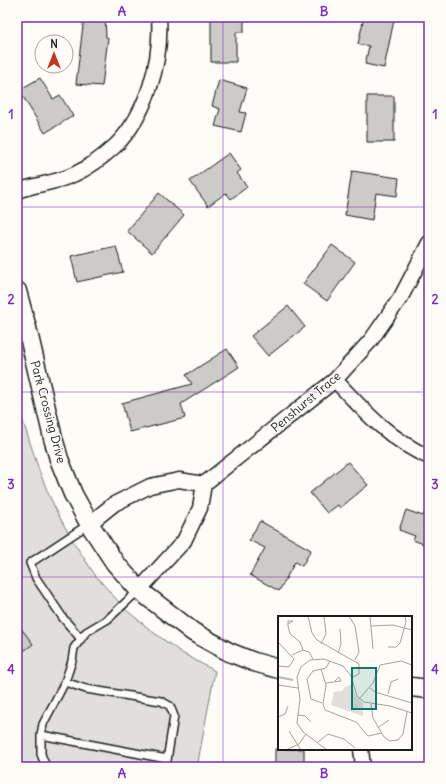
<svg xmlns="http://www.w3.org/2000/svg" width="446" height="784" viewBox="0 0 446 784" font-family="Delius,sans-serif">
  <rect width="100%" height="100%" fill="#fdfcf7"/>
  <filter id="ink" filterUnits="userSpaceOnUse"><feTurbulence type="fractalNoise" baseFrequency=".025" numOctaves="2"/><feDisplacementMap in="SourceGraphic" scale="8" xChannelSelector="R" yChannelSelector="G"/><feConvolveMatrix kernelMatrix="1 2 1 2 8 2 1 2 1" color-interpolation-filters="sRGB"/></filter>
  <g filter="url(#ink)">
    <path fill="#e0dfdb" stroke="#7e7e7c" d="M 17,403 L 39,470 L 48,493 L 59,516 L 71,538 L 95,575 L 125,609 L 153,632 L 182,653 L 215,671 L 197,767 L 17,767 Z"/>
    <path fill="#cccbc8" stroke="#1c1c1c" d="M 84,17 L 105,17 L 106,37 L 108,38 L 102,86 L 76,84 Z
      M 211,17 L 244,17 L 244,32 L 236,32 L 236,62 L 211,62 Z
      M 364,17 L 380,17 L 394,20 L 384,68 L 365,64 L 369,46 L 358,44 Z
      M 40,78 L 53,99 L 60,95 L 73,116 L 45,133 L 19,90 Z
      M 219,80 L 247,88 L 240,112 L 246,113 L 241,132 L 215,126 L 220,109 L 212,106 Z
      M 367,96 L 394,96 L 394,142 L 367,142 Z
      M 229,153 L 241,170 L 237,173 L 247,187 L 231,199 L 226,193 L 208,206 L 190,181 Z
      M 352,171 L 399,178 L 397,196 L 376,193 L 372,220 L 345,215 Z
      M 159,193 L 184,215 L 152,253 L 127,231 Z
      M 332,245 L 355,262 L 327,301 L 303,284 Z
      M 116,246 L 123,272 L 77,282 L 71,256 Z
      M 288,306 L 305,327 L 268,356 L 251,336 Z
      M 227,349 L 239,367 L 181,404 L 185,418 L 130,432 L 122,403 L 192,384 L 186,375 Z
      M 348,462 L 368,485 L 340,508 L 338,505 L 327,513 L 310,493 Z
      M 429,503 L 429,546 L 413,540 L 415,536 L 399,530 L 406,510 L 423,516 Z
      M 260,521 L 311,550 L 302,566 L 295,562 L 279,591 L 250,575 L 265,548 L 249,540 Z
      M 17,623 L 33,644 L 17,656 Z
      M 275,749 L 304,749 L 304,767 L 275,767 Z"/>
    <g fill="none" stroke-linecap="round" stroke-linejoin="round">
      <g stroke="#1c1c1c" stroke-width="10">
        <path id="service" d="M 139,590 L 108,619 L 86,632 L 74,648 L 72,661 L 65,682 L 86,689 L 161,701 L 170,706 L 174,716 L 166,767
          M 81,639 L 63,618 L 36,578 L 30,563 L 89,524
          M 65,682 L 43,724 L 41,735 L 167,759
          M 41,735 L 41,754 L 46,767"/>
      </g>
      <g stroke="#1c1c1c" stroke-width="17">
        <path id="minor" d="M 17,191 C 36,184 57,183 75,174 C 90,167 103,157 115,146 C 147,115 162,61 159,17
          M 335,380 C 363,410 391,441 429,457
          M 89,524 L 114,504 L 150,486 L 179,480 L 204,484
          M 139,590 L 184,541 L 200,508 L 204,484 L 335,380 L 371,340 L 401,297 L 429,243
          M 361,749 L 363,767"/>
      </g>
      <g stroke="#1c1c1c" stroke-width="21">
        <path id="tertiary" d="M 17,291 L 27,328 L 53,438 L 59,459 L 73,494 L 90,525 L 115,563 L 139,590 L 193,632 L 229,652 L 254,662 L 279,669
          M 411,687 L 429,689"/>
      </g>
      <use href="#service" stroke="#fdfcf7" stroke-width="7"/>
      <use href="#minor" stroke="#fdfcf7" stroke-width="14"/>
      <use href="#tertiary" stroke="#fdfcf7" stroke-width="18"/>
    </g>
  </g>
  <path fill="none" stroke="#7b2cbf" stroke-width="1" stroke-opacity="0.55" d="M 223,17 L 223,767M 17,207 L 429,207M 17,392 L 429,392M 17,577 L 429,577"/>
  <g text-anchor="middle" stroke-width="3" stroke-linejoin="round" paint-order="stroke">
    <g font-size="12" fill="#1c1c1c" stroke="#fdfcf7">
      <text transform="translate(306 402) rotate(-40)" y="4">Penshurst Trace</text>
      <text transform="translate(48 412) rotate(75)" y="4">Park Crossing Drive</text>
    </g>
  </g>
  <g transform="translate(278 616)">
    <rect width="134" height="134" fill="#fdfcf7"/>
    <path d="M 73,69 L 78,80 L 85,87 L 85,100 L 53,89 L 56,76 L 64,75 L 67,71 Z" fill="#e0dfdb"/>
    <path fill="none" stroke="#b7b6b2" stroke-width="2" d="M 0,61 L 15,64"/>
    <path fill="none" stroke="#a3a29f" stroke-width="1" d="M 30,0 L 34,17 L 39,24 L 81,48 L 81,58 L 73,62M 71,0 L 77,10 L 81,36 L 77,44M 92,0 L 95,33M 10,8 L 15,5 L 10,5 L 10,10 L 12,18 L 22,26 L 25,34M 93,10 L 115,9 L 134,14M 0,26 L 16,43 L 11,51 L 0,50M 43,28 L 48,18 L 46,0M 110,31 L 118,31 L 122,27 L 128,6 L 127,0M 60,37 L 63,28 L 62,13M 14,39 L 25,34 L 31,36 L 35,43M 43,53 L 48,69 L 45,88 L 47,94 L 78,106 L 90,120 L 104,117M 48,67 L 63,65 L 61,61 L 57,65M 0,69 L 20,72M 92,72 L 97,76 L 134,87M 110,78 L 113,66 L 120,63M 81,83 L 95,67 L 102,49 L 123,45 L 134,49M 44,87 L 33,83 L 29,63 L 35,55 L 48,52 L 52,45M 93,88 L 95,102 L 106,121 L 112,125 L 120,124 L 125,118 L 129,96M 20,99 L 27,100 L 33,106M 0,101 L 7,98 L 10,90M 101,111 L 111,104M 11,115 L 23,134M 40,126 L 50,118 L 66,123 L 77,132M 8,134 L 21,128 L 28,118M 49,134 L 25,116 L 19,107 L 22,83 L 19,61 L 23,51 L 32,44 L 46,43 L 65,50 L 73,60 L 79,80 L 86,86 L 112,90 L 134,97"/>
    <path fill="#0f766e" fill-opacity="0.15" stroke="#0f766e" stroke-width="2" d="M 74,52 L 98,52 L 98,93 L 74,93 Z"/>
    <rect width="134" height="134" fill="none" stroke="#1c1c1c" stroke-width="2"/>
  </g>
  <rect width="446" height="784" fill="none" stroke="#fdfcf7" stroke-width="44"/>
  <g transform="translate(54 54)"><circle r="19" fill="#fdfcf7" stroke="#a3a29f"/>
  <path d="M0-3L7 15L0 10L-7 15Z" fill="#c8321e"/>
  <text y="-6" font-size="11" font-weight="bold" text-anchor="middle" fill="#1c1c1c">N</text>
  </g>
  <rect x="22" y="22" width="402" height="740" fill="none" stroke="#7b2cbf" stroke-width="1.5"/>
  <g font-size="13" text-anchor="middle" font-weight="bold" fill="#7b2cbf">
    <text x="122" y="16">A</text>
    <text x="324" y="16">B</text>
    <text x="11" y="119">1</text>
    <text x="435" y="119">1</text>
    <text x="11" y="304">2</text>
    <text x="435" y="304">2</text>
    <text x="11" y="489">3</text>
    <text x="435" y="489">3</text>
    <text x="11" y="674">4</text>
    <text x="435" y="674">4</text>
    <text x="122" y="778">A</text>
    <text x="324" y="778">B</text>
  </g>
</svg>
